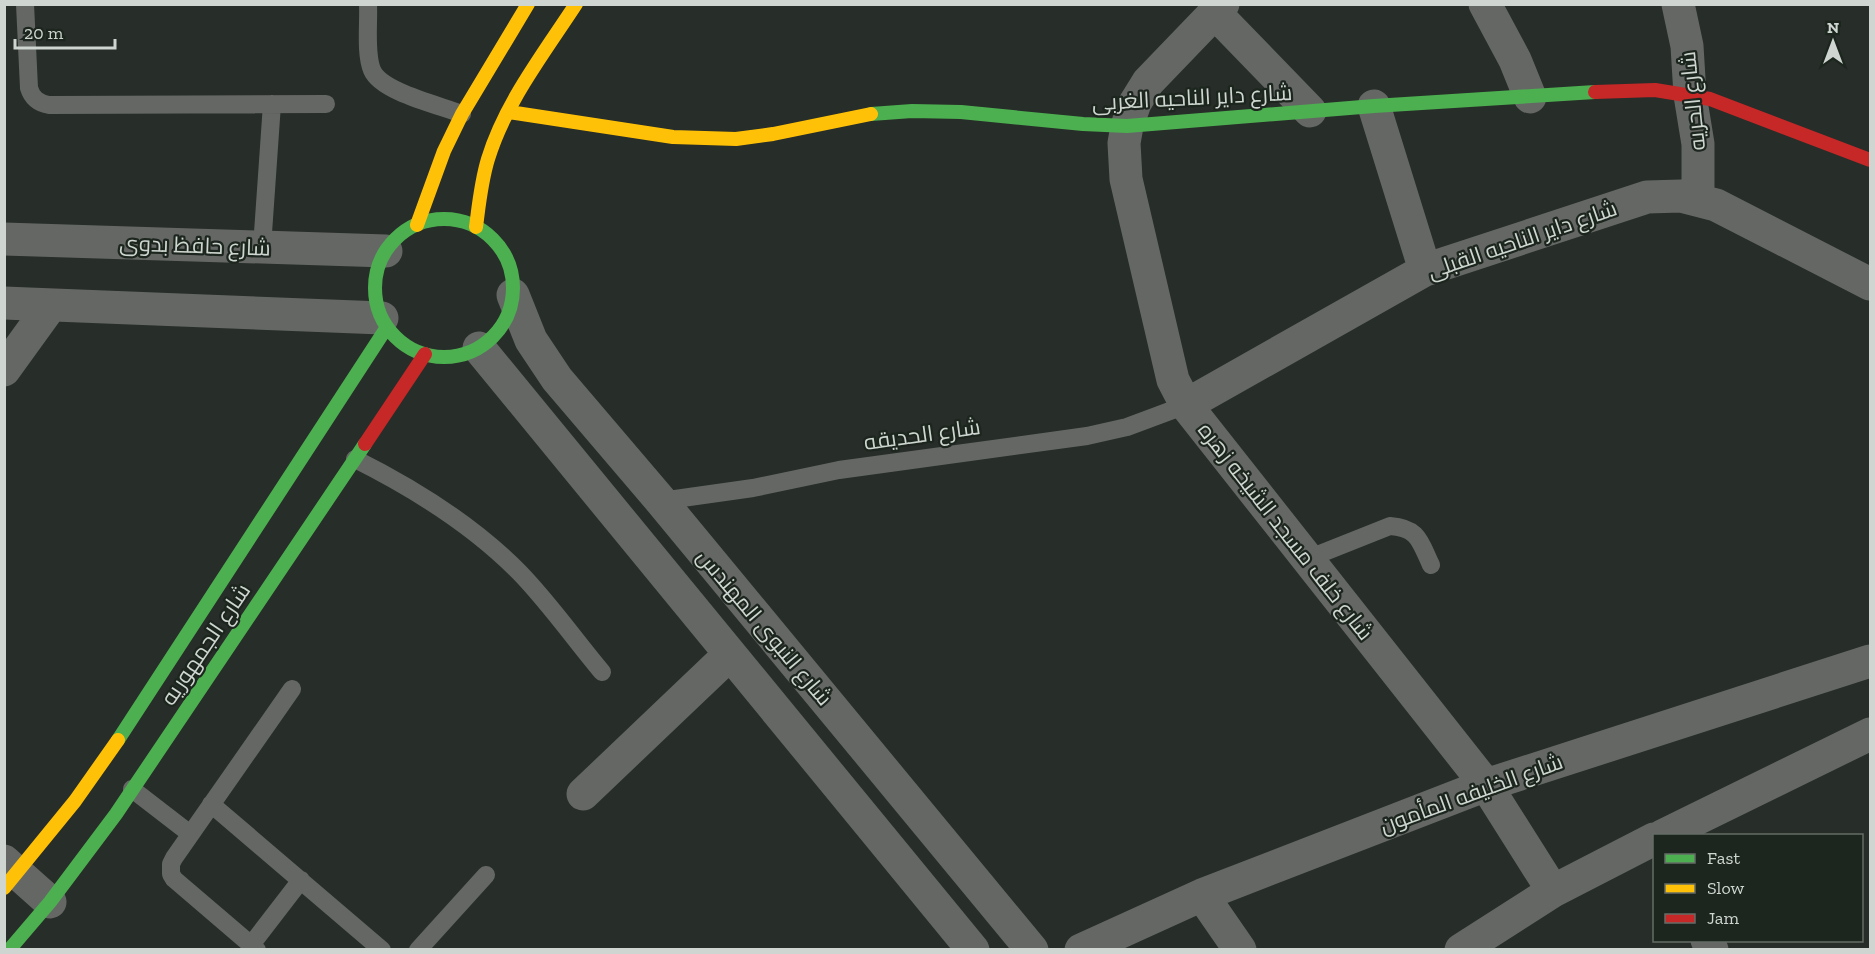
<svg xmlns="http://www.w3.org/2000/svg" width="1875" height="954" viewBox="0 0 1875 954" font-family="'Zilla Slab',Cairo,serif">
  <rect width="100%" height="100%" fill="#272d28"/>
  <g fill="none" stroke-linecap="round" stroke-linejoin="round">
    <path stroke="#656765" stroke-width="18" d="M 25,4 L 29,88 C 32,98 38,103 49,105 L 326,104
      M 368,4 C 369,23 365,53 372,70 C 381,92 439,105 462,114
      M 262,247 L 272,104
      M 355,459 C 415,489 473,525 520,573 C 550,604 575,640 602,672
      M 661,501 L 753,488 L 839,470 L 1087,436 L 1127,427 L 1186,405
      M 1307,559 L 1390,526 C 1419,528 1420,542 1431,565
      M 132,789 L 189,833
      M 211,804 L 382,950
      M 251,945 L 301,880
      M 257,950 L 174,879 L 171,874 L 171,864 L 174,858 L 292,689
      M 418,950 L 486,875"/>
    <path stroke="#656765" stroke-width="33" d="M 1223,4 L 1148,82 L 1135,103 L 1127,126 L 1124,143 L 1126,179 L 1173,380 L 1186,405 L 1486,785 L 1553,891
      M 1485,4 L 1515,60 L 1530,97
      M 1678,4 L 1687,46 L 1690,95 L 1698,144 L 1698,199
      M 1215,13 L 1310,111
      M 1374,106 L 1425,270
      M 4,239 L 386,251
      M 513,295 L 531,340 L 557,379 L 661,501 L 1032,950
      M 4,303 L 382,318
      M 479,348 L 973,950
      M 4,370 L 51,305
      M 1186,405 L 1425,270 L 1647,197 L 1681,196 L 1716,205 L 1870,284
      M 583,794 L 730,654
      M 1662,836 L 1870,734
      M 4,861 L 50,902
      M 1202,895 L 1240,950
      M 1707,940 L 1712,950
      M 1081,950 L 1202,895 L 1486,785 L 1870,661
      M 1461,950 L 1553,891 L 1654,839"/>
    <path stroke="#4caf50" stroke-width="14" d="M 871,114 L 912,111 L 961,112 L 1083,124 L 1127,126 L 1374,106 L 1595,92
      M375 288a69 69 0 1 1 138 0a69 69 0 1 1-138 0Z
      M 118,740 L 387,327
      M 9,950 L 50,902 L 116,814 L 365,444"/>
    <path stroke="#ffc107" stroke-width="14" d="M 509,112 L 673,137 L 736,139 L 773,134 L 871,114
      M 417,225 L 444,151 L 462,114 L 528,4
      M 476,227 C 479,204 481,182 488,159 C 505,103 544,53 576,4
      M 4,888 L 75,801 L 118,740"/>
    <path stroke="#c62828" stroke-width="14" d="M 1595,92 L 1655,90 L 1710,99 L 1870,160
      M 365,444 L 425,354"/>
  </g>
  <g text-anchor="middle" stroke-width="4.5" stroke-linejoin="round" paint-order="stroke">
    <g font-size="22" fill="#cfd6d1" stroke="#1c251e">
      <text transform="translate(1192 97) rotate(-3)" y="8">شارع داير الناحيه الغربى</text>
      <text transform="translate(1692 101) rotate(-96)" y="8">شارع الحريه</text>
      <text transform="translate(1522 239) rotate(-19)" y="8">شارع داير الناحيه القبلى</text>
      <text transform="translate(195 245) rotate(2)" y="8">شارع حافظ بدوى</text>
      <text transform="translate(922 434) rotate(-8)" y="8">شارع الحديقه</text>
      <text transform="translate(1286 531) rotate(52)" y="8">شارع خلف مسجد الشيخه زهره</text>
      <text transform="translate(765 627) rotate(50)" y="8">شارع النبوى المهندس</text>
      <text transform="translate(205 644) rotate(-56)" y="8">شارع الجمهوريه</text>
      <text transform="translate(1471 793) rotate(-20)" y="8">شارع الخليفه المأمون</text>
    </g>
  </g>
  <rect width="1875" height="954" fill="none" stroke="#cfd6d1" stroke-width="12"/>
  <rect x="1653" y="834" width="210" height="108" fill="#1c251e" stroke="#646c66" stroke-width="1.5"/>
  <rect x="1665" y="854" width="30" height="9" fill="#4caf50" stroke="#646c66" stroke-width="1.5"/>
  <text x="1707" y="864" font-size="18" fill="#cfd6d1">Fast</text>
  <rect x="1665" y="884" width="30" height="9" fill="#ffc107" stroke="#646c66" stroke-width="1.5"/>
  <text x="1707" y="894" font-size="18" fill="#cfd6d1">Slow</text>
  <rect x="1665" y="914" width="30" height="9" fill="#c62828" stroke="#646c66" stroke-width="1.5"/>
  <text x="1707" y="924" font-size="18" fill="#cfd6d1">Jam</text>
  <g transform="translate(1833 42)" stroke="#1c251e" stroke-width="4.5" paint-order="stroke">
  <path d="M0-4.5L10 22L0 15L-10 22Z" fill="#cfd6d1"/>
  <text y="-9" font-size="16" font-weight="bold" text-anchor="middle" fill="#cfd6d1">N</text>
  </g>
  <path d="M15 39v9h100v-9" fill="none" stroke="#cfd6d1" stroke-width="3"/>
  <text x="24" y="39" font-size="18" fill="#cfd6d1" stroke="#1c251e" stroke-width="4.5" paint-order="stroke">20 m</text>
</svg>
